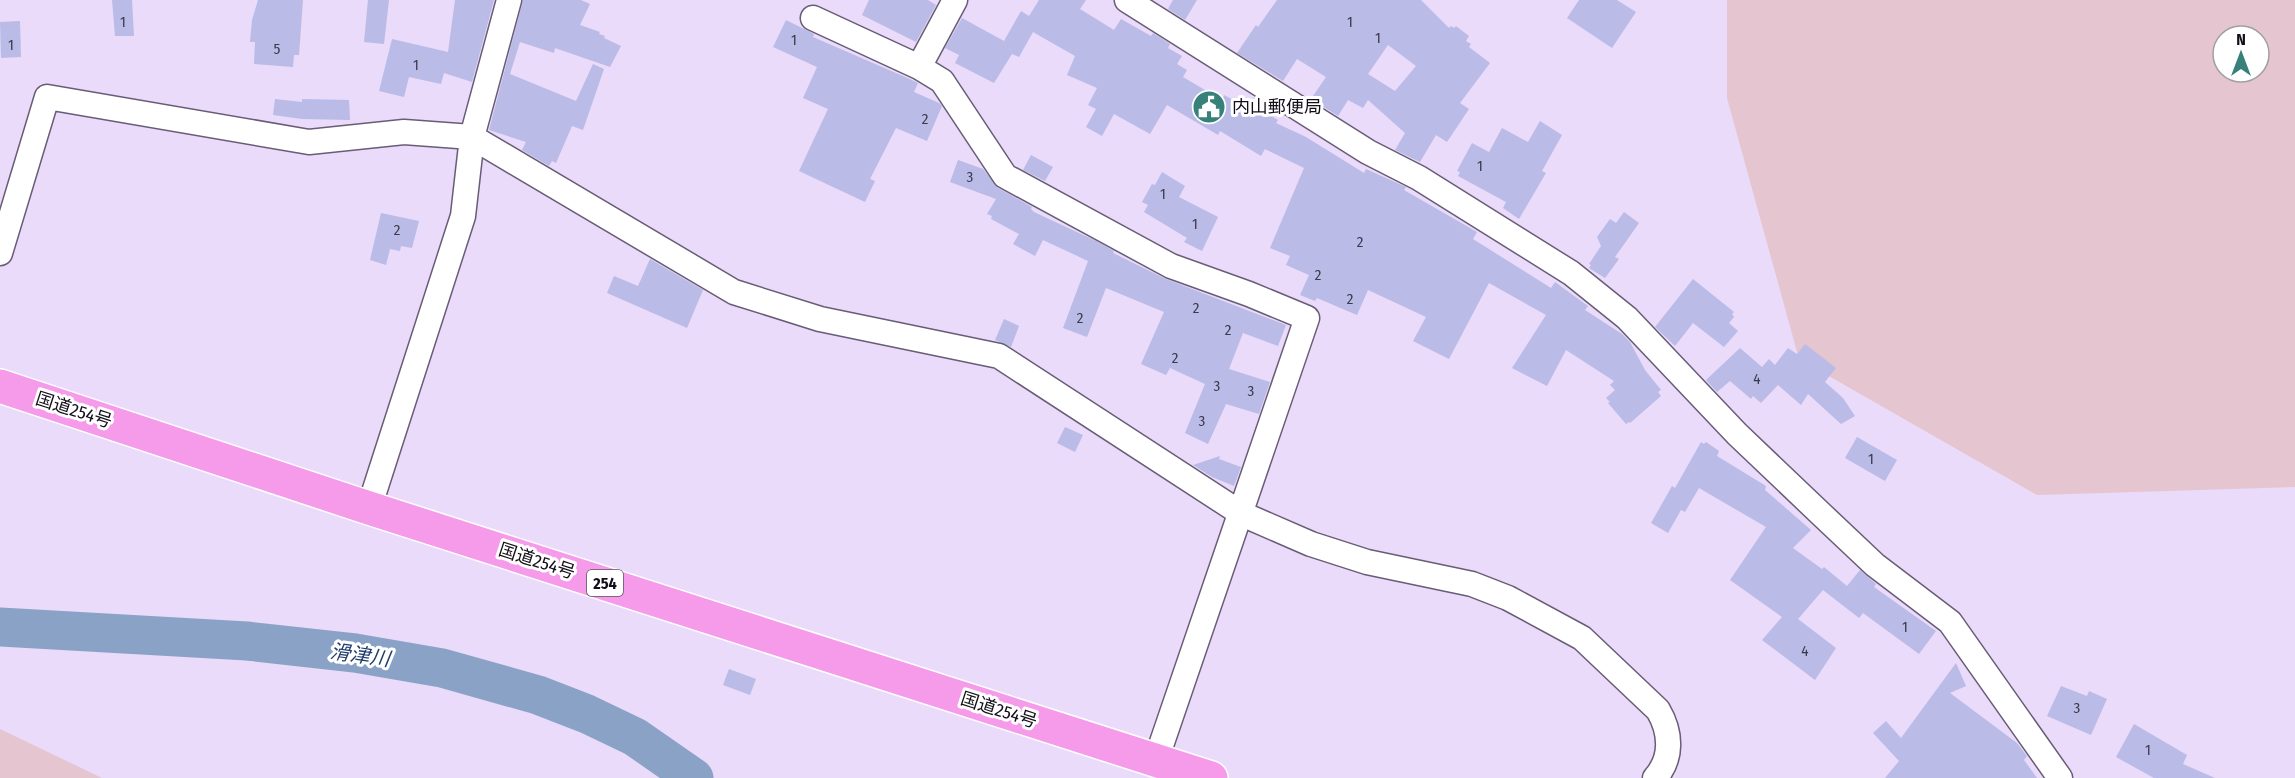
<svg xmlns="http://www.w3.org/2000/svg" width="2295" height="778" viewBox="0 0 2295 778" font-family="'Fira Sans Condensed','Noto Sans JP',sans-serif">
  <rect width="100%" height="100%" fill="#e9dbf9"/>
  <path fill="#e5c5d0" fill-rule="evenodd" d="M 1727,0 L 2295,0 L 2295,487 L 2037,495 L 1799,359 L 1727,98 ZM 2223,36 L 2259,36 L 2259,72 L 2223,72 Z
    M 0,729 L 102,778 L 0,778 Z"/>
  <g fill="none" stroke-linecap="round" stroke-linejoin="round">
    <path stroke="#8ba2c7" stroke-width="39" d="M 0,627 L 247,641 L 355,653 L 442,668 L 538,695 L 587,714 L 635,737 L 694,778"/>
  </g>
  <path fill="#babbe6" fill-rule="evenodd" d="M 112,0 L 132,0 L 134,36 L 115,36 Z
    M 258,0 L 303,0 L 299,55 L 294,55 L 293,67 L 254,64 L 255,42 L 250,42 L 252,20 Z
    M 368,0 L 389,0 L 384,44 L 364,42 Z
    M 455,0 L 494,0 L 472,82 L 444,73 L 441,84 L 409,77 L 404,97 L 379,91 L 392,39 L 448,52 Z
    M 523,0 L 581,0 L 590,4 L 580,25 L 600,32 L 599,34 L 605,36 L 604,38 L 621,46 L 610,67 L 555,48 L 554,53 L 520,42 L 510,74 L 576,101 L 593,64 L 604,69 L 583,130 L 572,126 L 556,163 L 552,161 L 549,166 L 522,150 L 526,142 L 489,130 Z
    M 869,0 L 928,0 L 936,5 L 916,42 L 862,15 Z
    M 1039,0 L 1086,0 L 1080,9 L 1114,30 L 1121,19 L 1151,36 L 1153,33 L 1170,44 L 1168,48 L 1182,56 L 1177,64 L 1187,70 L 1183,77 L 1222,100 L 1224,95 L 1241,104 L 1243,99 L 1278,120 L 1276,123 L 1306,137 L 1364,173 L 1366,169 L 1406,187 L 1404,190 L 1477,232 L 1473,239 L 1551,288 L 1555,282 L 1588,306 L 1585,310 L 1622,334 L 1630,342 L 1645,370 L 1661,390 L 1658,392 L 1661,396 L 1630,423 L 1629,422 L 1626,424 L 1608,403 L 1610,402 L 1606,398 L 1615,390 L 1610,385 L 1614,381 L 1566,350 L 1547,386 L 1512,368 L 1546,315 L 1489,283 L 1449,359 L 1413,341 L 1426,317 L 1368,290 L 1357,315 L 1317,298 L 1315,301 L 1300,295 L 1309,275 L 1286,265 L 1290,256 L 1270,248 L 1304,168 L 1265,149 L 1261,156 L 1220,131 L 1218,135 L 1167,105 L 1150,134 L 1114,114 L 1102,136 L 1086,127 L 1096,109 L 1088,105 L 1097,88 L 1067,75 L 1075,56 L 1033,32 L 1019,57 L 1012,54 L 994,83 L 955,63 L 959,55 L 945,48 L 962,18 L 1004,41 L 1021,11 L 1029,16 Z
    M 1173,0 L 1197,0 L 1185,20 L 1168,9 Z
    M 1277,0 L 1421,0 L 1449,28 L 1451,26 L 1454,28 L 1456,26 L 1469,36 L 1466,41 L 1471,44 L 1469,47 L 1490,63 L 1460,103 L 1469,109 L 1447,142 L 1436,135 L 1420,162 L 1395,150 L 1405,133 L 1368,100 L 1363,108 L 1348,100 L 1338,116 L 1311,99 L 1326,77 L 1297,59 L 1283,81 L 1237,53 L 1256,25 L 1258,27 ZM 1388,45 L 1416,66 L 1395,91 L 1368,74 Z
    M 1579,0 L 1617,0 L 1636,12 L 1612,48 L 1567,18 Z
    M 786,20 L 814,34 L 813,37 L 912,80 L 918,83 L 914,92 L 939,103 L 942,106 L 927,141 L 896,128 L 870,179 L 875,181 L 865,202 L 799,171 L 828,109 L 803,98 L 817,67 L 773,47 Z
    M 20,21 L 21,57 L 1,58 L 0,22 Z
    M 275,99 L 302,102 L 302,99 L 349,100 L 350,120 L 302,119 L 273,115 Z
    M 1540,121 L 1562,135 L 1542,171 L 1546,173 L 1519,219 L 1503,208 L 1506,202 L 1458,176 L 1460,172 L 1457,171 L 1472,143 L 1489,152 L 1502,128 L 1528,142 Z
    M 1031,155 L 1053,167 L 1045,181 L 1023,170 Z
    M 958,160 L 983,169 L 998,188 L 1032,207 L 1031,209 L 1034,212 L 1096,241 L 1114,251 L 1113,253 L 1166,279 L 1286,325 L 1278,346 L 1243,333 L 1229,369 L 1270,382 L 1259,414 L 1226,404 L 1208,444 L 1185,433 L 1205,384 L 1170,368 L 1166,375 L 1141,364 L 1164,312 L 1106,288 L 1087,337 L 1063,328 L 1088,261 L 1043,240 L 1035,256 L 1013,244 L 1019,234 L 991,219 L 992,216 L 987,214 L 996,199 L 950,182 Z
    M 1162,172 L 1185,186 L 1179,197 L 1218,217 L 1202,251 L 1184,242 L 1187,238 L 1144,212 L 1148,205 L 1142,202 L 1152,184 L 1155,185 Z
    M 1624,212 L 1639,223 L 1615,257 L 1619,259 L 1605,278 L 1589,268 L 1591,265 L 1589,264 L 1601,246 L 1597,237 L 1610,219 L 1616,223 Z
    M 381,213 L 419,221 L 412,248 L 401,246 L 400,251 L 390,249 L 386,265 L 370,260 Z
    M 650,259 L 703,290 L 687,328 L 607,293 L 614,276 L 638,286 Z
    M 1693,279 L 1734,312 L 1732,314 L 1734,317 L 1729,323 L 1738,331 L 1724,347 L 1693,323 L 1675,346 L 1655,327 Z
    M 1004,319 L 1019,326 L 1011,347 L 995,340 Z
    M 1805,344 L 1836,368 L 1825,382 L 1843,398 L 1855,416 L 1841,424 L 1808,394 L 1801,405 L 1778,385 L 1761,403 L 1753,396 L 1751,399 L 1730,381 L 1717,392 L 1706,380 L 1740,348 L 1762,367 L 1769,359 L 1775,365 L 1788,348 L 1797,354 Z
    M 1065,427 L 1083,435 L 1075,452 L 1057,443 Z
    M 1857,437 L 1897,460 L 1885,481 L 1845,458 Z
    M 1701,442 L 1704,444 L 1706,442 L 1719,451 L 1717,456 L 1766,486 L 1765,490 L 1811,530 L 1793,548 L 1822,569 L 1824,567 L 1847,586 L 1860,570 L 1876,584 L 1874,587 L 1936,631 L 1919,654 L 1863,613 L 1859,618 L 1823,590 L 1798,619 L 1836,648 L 1815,680 L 1762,640 L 1782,617 L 1730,580 L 1766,527 L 1699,488 L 1685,512 L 1681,510 L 1668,533 L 1651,523 L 1672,486 L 1675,488 Z
    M 1220,456 L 1219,459 L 1241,467 L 1234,486 L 1212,477 L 1193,465 Z
    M 1956,663 L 1966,686 L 1950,693 L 2017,743 L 2027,756 L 2024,760 L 2037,778 L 1885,778 L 1899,761 L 1873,733 L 1886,721 L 1901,738 Z
    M 729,669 L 756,679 L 750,695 L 723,685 Z
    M 2061,686 L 2087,696 L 2089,691 L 2107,699 L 2091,735 L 2047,716 Z
    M 2134,724 L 2187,755 L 2183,764 L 2215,778 L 2154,778 L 2116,757 Z"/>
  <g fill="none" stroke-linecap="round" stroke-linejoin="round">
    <g stroke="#695c76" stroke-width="27">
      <path id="minor" d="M 955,0 L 919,67 L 942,81 L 1005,176 L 1171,266 L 1249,294 L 1307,318 L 1156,760
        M 1127,0 L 1368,152 L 1419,178 L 1571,273 L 1627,318 L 1737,434 L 1821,514 L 1875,565 L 1950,622 L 2060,778
        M 813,18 L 919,67
        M 0,253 L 47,97 L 309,142 L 404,132 L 472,137 L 734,292 L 820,319 L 999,356 L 1242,514 L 1311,544 L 1367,562 L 1472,584 L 1508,598 L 1582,638 L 1658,710 C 1671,732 1673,758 1655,778
        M 369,508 L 463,216 L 472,137 L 509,0"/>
    </g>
    <g stroke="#fff" stroke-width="36">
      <path id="highway" d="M 0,386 L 369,508 L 1211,778"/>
    </g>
    <use href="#minor" stroke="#fff" stroke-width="24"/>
    <use href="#highway" stroke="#f59bea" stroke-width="33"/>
  </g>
  <defs>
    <g id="civic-disc" transform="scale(1.725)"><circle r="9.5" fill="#38807a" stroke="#fff"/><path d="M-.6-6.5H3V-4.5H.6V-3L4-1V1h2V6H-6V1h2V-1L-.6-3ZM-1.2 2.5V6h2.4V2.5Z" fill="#fff"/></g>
  </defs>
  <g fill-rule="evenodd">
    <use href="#civic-disc" x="1209" y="107"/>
  </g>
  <g text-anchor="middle" stroke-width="6" stroke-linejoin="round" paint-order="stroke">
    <g font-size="15" fill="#3d394c">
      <text x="123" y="27">1</text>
      <text x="1350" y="27">1</text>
      <text x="1378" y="43">1</text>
      <text x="794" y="45">1</text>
      <text x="11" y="50">1</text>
      <text x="277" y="54">5</text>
      <text x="416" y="70">1</text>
      <text x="925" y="124">2</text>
      <text x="1480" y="171">1</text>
      <text x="970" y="182">3</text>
      <text x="1163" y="199">1</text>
      <text x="1195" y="229">1</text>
      <text x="397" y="235">2</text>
      <text x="1360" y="247">2</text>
      <text x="1318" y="280">2</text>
      <text x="1350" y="304">2</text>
      <text x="1196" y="313">2</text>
      <text x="1080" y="323">2</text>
      <text x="1228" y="335">2</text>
      <text x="1175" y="363">2</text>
      <text x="1757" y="384">4</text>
      <text x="1217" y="391">3</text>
      <text x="1251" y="396">3</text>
      <text x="1202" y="426">3</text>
      <text x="1871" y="464">1</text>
      <text x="1905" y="632">1</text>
      <text x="1805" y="656">4</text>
      <text x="2077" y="713">3</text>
      <text x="2148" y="755">1</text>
    </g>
    <rect fill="#fff" stroke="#5a565d" stroke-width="1.5" x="587" y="570" width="36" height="26" rx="4.5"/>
    <g font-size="16" font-weight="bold" fill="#130e18">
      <text x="605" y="589">254</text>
    </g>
    <g font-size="18" fill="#130e18" stroke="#fff" text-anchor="start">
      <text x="1232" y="113">内山郵便局</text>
    </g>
    <g font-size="18" fill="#130e18" stroke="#fff">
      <text transform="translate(74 410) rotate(18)" y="6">国道254号</text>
      <text transform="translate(537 561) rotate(18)" y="6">国道254号</text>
      <text transform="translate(999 710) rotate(18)" y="6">国道254号</text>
    </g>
    <g font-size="20" font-style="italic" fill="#213e6e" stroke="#fff">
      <text transform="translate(360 655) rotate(8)" y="7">滑津川</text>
    </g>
  </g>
  <g transform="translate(2241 54)"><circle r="28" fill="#ffffff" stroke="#a19fa3" stroke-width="1.5"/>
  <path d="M0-4.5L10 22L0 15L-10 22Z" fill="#38807a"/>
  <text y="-9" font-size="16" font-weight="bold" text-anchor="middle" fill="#130e18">N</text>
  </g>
</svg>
